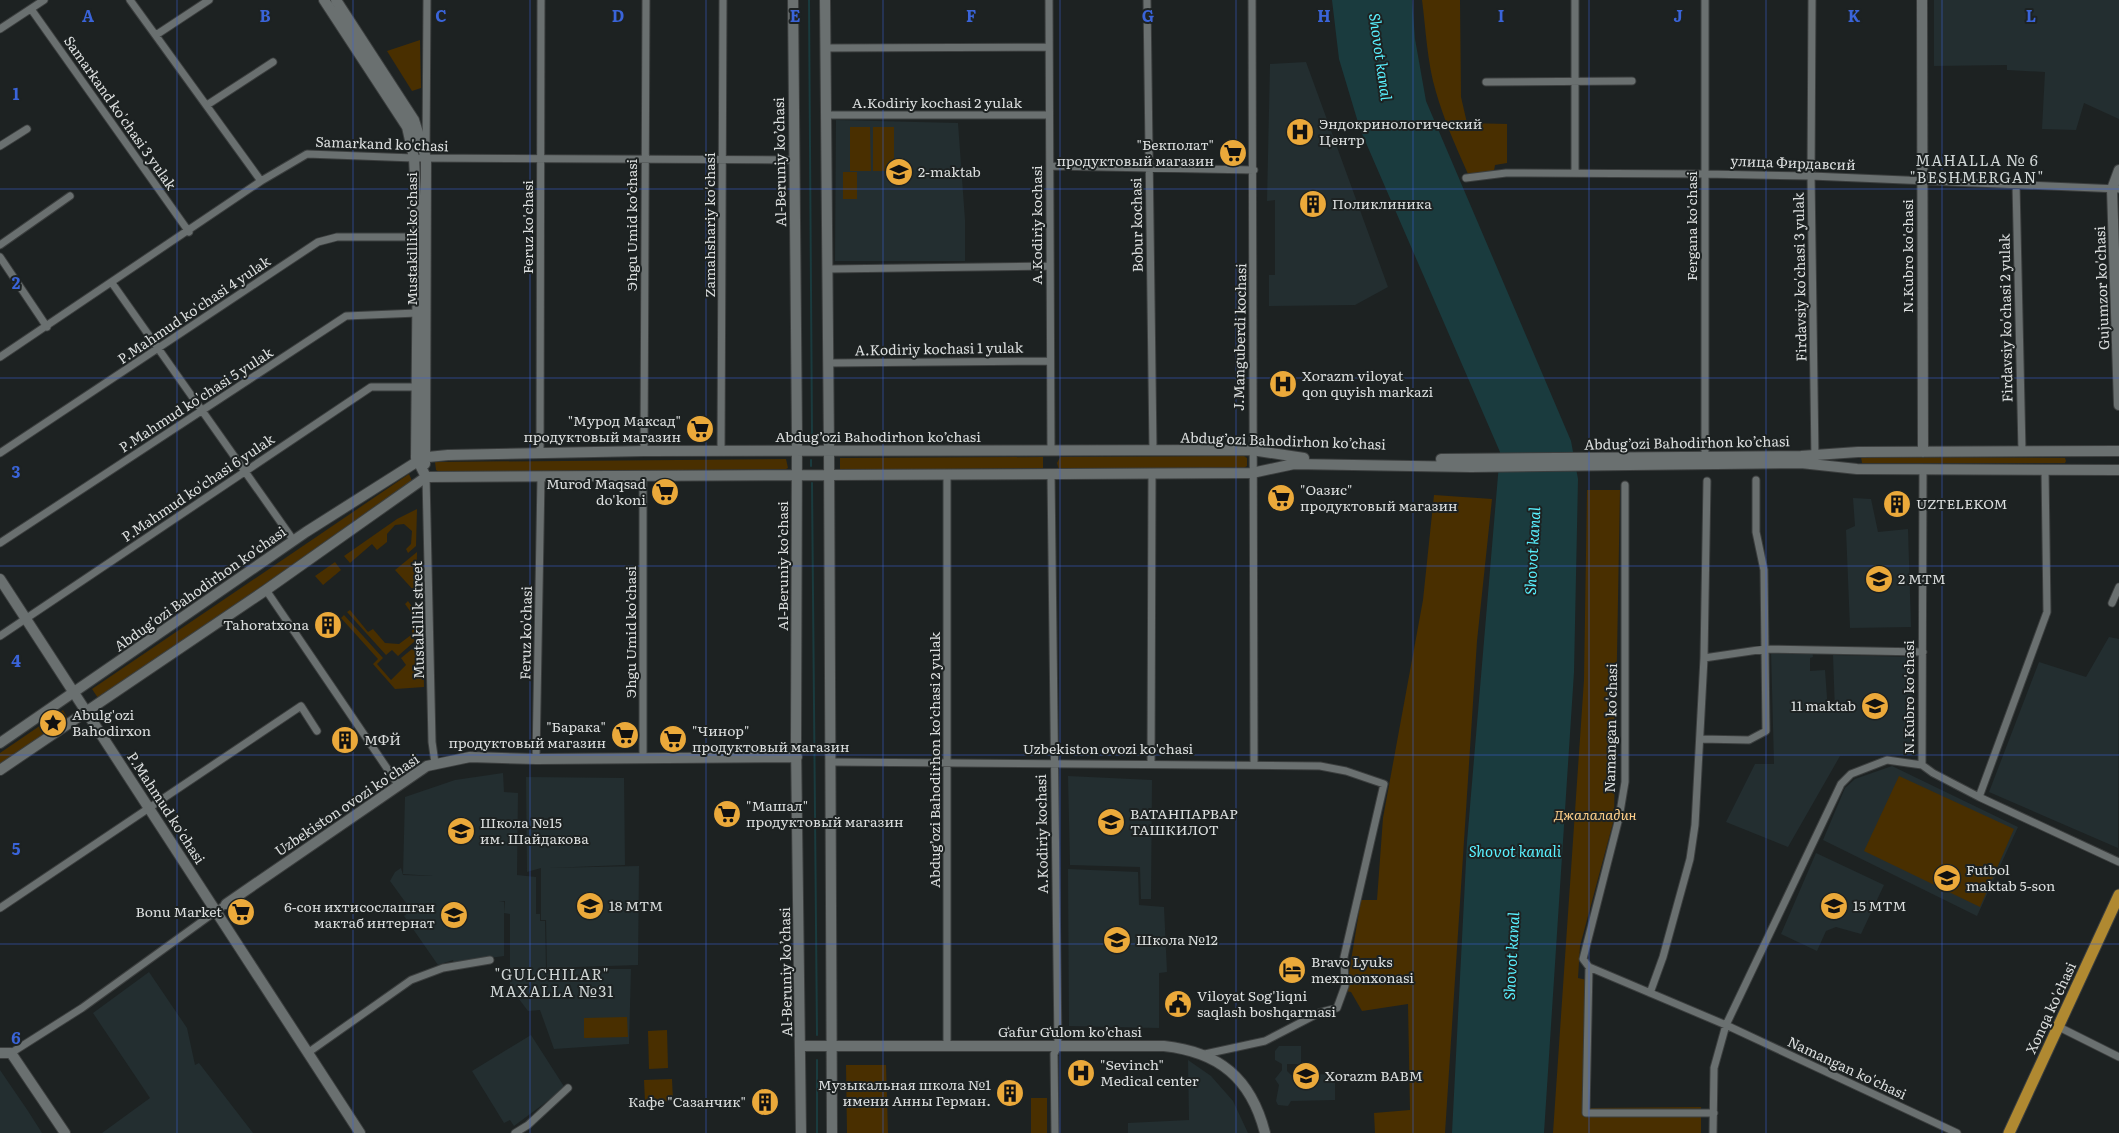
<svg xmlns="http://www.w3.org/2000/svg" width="2119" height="1133" viewBox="0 0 2119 1133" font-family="Literata,serif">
  <rect width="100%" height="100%" fill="#1d2222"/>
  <path fill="#232e30" d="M 1934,0 L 2119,0 L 2119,119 L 2084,103 L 2076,130 L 2042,129 L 2045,72 L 2007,70 L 2007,65 L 1934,66 Z
    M 1306,62 L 1388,287 L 1355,305 L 1269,306 L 1269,275 L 1275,275 L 1275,200 L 1267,201 L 1270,64 Z
    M 836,120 L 958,123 L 965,220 L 965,261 L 835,261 Z
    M 1853,498 L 1871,499 L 1878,532 L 1908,529 L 1911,627 L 1850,628 L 1846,530 L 1855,526 Z
    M 2109,637 L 2119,639 L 2118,848 L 1989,792 L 2039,662 L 2086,677 Z
    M 1771,650 L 1812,650 L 1813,657 L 1810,658 L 1810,671 L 1825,670 L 1828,712 L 1835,712 L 1833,655 L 1914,657 L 1914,755 L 1840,756 L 1788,847 L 1726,822 L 1755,764 L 1774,764 Z
    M 1892,766 L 2018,827 L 1977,916 L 1823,840 L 1845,788 L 1855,779 Z
    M 503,773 L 504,792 L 518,793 L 517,875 L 536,877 L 536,914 L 540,914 L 540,921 L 545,921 L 546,969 L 631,969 L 629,1044 L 554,1049 L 540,1010 L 528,1011 L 510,987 L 510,914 L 504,913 L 505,901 L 499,902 L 504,902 L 504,956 L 454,963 L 453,960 L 438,965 L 404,916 L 411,910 L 390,881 L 395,872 L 401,868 L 403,875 L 433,876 L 403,874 L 405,797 L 455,780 Z
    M 1068,776 L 1152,780 L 1151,899 L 1141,899 L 1140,867 L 1070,865 Z
    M 526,777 L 624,778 L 625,865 L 548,868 L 639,866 L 638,965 L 547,968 L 546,920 L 541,920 L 541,868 L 527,872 Z
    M 1816,853 L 1884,885 L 1861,934 L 1836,927 L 1826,931 L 1817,951 L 1781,934 Z
    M 1068,869 L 1138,872 L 1139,905 L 1164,907 L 1167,972 L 1159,973 L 1159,1028 L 1069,1026 Z
    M 149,972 L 187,1028 L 195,1065 L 199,1063 L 253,1133 L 102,1133 L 150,1098 L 93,1013 Z
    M 531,1035 L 565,1088 L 514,1126 L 510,1120 L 504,1123 L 472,1071 Z
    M 1279,1046 L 1301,1046 L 1301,1064 L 1287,1064 L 1287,1071 L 1291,1075 L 1335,1074 L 1335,1100 L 1291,1101 L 1288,1106 L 1278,1105 L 1276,1101 L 1279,1085 L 1275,1079 L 1282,1070 L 1282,1064 L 1275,1060 L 1275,1051 Z
    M 1188,1060 L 1211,1076 L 1233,1101 L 1248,1133 L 1128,1133 L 1128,1123 L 1189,1120 Z
    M 0,1070 L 28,1111 L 42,1133 L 0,1133 Z"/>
  <path fill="#492f00" d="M 1422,0 L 1460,0 L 1461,97 L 1467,123 L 1507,124 L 1507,163 L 1495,165 L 1494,171 L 1468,174 C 1456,147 1444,120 1436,92 C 1427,62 1426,30 1422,0 Z
    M 420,40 L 421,88 L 412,91 L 387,51 Z
    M 850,127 L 870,127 L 871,171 L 850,171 Z
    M 873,127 L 894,127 L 894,171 L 873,171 Z
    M 843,172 L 857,172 L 857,199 L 843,199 Z
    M 1244,456 L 1247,458 L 1247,466 L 1244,468 L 1059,470 L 1057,463 L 1060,457 Z
    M 1043,457 L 1043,468 L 840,470 L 840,458 Z
    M 1861,457 L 2065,458 L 2066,461 L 2065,463 L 1862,463 Z
    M 786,459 L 788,468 L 786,469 L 439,472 L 436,470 L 435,462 Z
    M 409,474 L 413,483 L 98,698 L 92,689 Z
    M 1587,490 L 1620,490 L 1614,819 L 1580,946 L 1578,978 L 1587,980 L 1589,1108 L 1701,1107 L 1701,1133 L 1553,1133 L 1584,680 Z
    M 1434,495 L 1492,499 L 1477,641 L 1445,1133 L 1375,1133 L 1374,1113 L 1410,1110 L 1408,1004 L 1362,1011 L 1351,992 L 1346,991 L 1361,900 L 1377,900 L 1383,818 L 1423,600 Z
    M 417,509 L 416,546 L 408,553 L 406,549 L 411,544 L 412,531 L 404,524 L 395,525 L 387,534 L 387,542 L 377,550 L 372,544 L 350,563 L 344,556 L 397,519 Z
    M 417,552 L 416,593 L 395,570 Z
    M 335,562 L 341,570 L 323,585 L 315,576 Z
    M 408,601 L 416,612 L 424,613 L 424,633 L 417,638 L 412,633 L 413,615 L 405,604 Z
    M 350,610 L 368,632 L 373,629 L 385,643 L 399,644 L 411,635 L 415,641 L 398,656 L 392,650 L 386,655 L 347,612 Z
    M 344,615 L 383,658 L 377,664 L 391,680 L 406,665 L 401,658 L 423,640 L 424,687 L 395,689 L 373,664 L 378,659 L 341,618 Z
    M 63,710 L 68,719 L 0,764 L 0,753 Z
    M 1899,776 L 2014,829 L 1980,907 L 1864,851 Z
    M 627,1017 L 628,1037 L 584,1038 L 584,1018 Z
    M 667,1030 L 668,1068 L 649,1069 L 648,1031 Z
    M 846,1065 L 886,1065 L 888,1133 L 847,1133 Z
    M 672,1079 L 673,1101 L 645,1102 L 644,1080 Z
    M 1031,1098 L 1047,1098 L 1047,1133 L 1031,1133 Z"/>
  <path fill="#1a3b3e" d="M 1332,0 L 1412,0 L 1415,39 L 1426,101 L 1571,441 L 1578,479 L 1574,672 L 1544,1133 L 1452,1133 L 1467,842 L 1500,452 L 1360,129 L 1339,59 Z"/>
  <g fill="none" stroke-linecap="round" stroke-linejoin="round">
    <path stroke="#1a3b3e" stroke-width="2" d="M 809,0 L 812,435
      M 811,460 L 811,466
      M 812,483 L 817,1035
      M 817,1060 L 817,1133"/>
    <g stroke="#3b3e3e" stroke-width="9">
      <path id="street" d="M 130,0 L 261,181
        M 1049,0 L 1051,451
        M 1147,0 L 1153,450
        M 1252,0 L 1254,763
        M 1812,0 L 1811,176 L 1815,459
        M 31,9 L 189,232
        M 0,29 L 44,0
        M 156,35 L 209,0
        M 825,48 L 1049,47
        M 1486,82 L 1632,81
        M 207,105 L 273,62
        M 826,115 L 1049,115
        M 0,146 L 27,129
        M 426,153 L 427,0
        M 1050,166 L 1254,170
        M 1575,173 L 1575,0
        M 1466,178 L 1506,173 L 1705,174 L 1811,176 L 2119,189
        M 2016,184 L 2022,451
        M 0,245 L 70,196
        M 0,257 L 47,327
        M 828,269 L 1050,266
        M 112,283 L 294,541
        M 0,357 L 261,181 L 307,154 L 414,158 L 794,160
        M 829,363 L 1050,361
        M 644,451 L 646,0
        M 721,451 L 723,0
        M 1705,451 L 1705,0
        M 0,453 L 318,242 L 337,237 L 418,237
        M 540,454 L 541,0
        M 1923,469 L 1922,765 L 1933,773 L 1979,797 L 2119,862
        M 947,475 L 947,1046
        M 1051,475 L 1058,1046 L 1054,1054 L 1055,1133
        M 426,477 L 432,742 L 435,763
        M 1625,485 L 1625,782 L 1619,818 L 1583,959 L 1589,967 L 1726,1025 L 1957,1133
        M 0,543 L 346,316 L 417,313
        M 266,590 L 399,786
        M 2112,603 L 2119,587
        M 0,636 L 371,387 L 417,387
        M 1704,658 L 1765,649 L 1923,652
        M 1700,739 L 1749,740 L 1766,731 L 1764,570 L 1756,532 L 1756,480
        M 643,758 L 643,476
        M 536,759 L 541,477
        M 830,762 L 1320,766 L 1346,771 L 1384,784 L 1344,957 L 1345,986 L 1337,1008 L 1321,1012 L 1265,1041 L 1205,1054
        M 1151,763 L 1152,475
        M 1979,797 L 2047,612 L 2045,469
        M 0,908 L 301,706 L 317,731
        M 1589,967 L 1586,1113 L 1714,1113
        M 1650,993 L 1663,957 L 1690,859 L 1695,825 L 1704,658 L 1707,481
        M 2059,1027 L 2119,1057
        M 309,1052 L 411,980 L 443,968 L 490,960
        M 11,1053 L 82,1008 L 226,904
        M 515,1133 L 528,1125 L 568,1088
        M 1713,1133 L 1714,1068 L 1726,1025 L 1841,784 L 1851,774 L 1887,760 L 1922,765"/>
    </g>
    <g stroke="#3b3e3e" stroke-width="12">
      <path id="secondary" d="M 336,0 L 414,120 L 426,158 L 425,464
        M 793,0 L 797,437 L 796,744 L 801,1133
        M 825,0 L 829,450 L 832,1133
        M 1922,0 L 1923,452
        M 2119,170 L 2112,189 L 2119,405
        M 1441,459 L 1801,456 L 1858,452 L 2119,451
        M 426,477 L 418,461 L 428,457 L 448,455 L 644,451 L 1252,450 L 1304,458
        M 0,579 L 360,1133
        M 0,743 L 306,532 L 418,461 L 416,458 L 418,237 L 414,158 L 407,127 L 324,0
        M 0,770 L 266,590 L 426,477 L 1252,473 L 1294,464 L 1471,467 L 1801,463 L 1857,469 L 2119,470
        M 226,904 L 427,766 L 470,757 L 536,759 L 797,757
        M 801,1046 L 1164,1046 C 1219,1052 1251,1078 1265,1133
        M 0,1053 L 11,1053 L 65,1133"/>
    </g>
    <g stroke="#3b3e3e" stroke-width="13">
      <path id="primary" d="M 2009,1133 L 2119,895"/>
    </g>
    <use href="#street" stroke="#6a7070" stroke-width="7"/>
    <use href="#secondary" stroke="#6a7070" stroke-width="10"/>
    <use href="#primary" stroke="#b08931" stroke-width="11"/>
  </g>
  <path fill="none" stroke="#3a64d9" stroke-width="1" stroke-opacity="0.55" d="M 177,0 L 177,1133M 353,0 L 353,1133M 530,0 L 530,1133M 706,0 L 706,1133M 883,0 L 883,1133M 1060,0 L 1060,1133M 1236,0 L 1236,1133M 1413,0 L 1413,1133M 1589,0 L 1589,1133M 1766,0 L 1766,1133M 1942,0 L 1942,1133M 0,189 L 2119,189M 0,378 L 2119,378M 0,566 L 2119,566M 0,755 L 2119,755M 0,944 L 2119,944"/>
  <defs>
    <g id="hospital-disc" transform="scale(1.4375)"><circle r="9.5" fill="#eba93a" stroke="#1d2222"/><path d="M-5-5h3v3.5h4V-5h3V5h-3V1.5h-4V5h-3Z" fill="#111"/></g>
    <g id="supermarket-disc" transform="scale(1.4375)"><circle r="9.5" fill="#eba93a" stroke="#1d2222"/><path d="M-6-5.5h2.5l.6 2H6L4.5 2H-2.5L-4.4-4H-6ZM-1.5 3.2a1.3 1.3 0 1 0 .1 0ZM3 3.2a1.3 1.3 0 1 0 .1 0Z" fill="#111"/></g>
    <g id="school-disc" transform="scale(1.4375)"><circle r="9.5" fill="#eba93a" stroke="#1d2222"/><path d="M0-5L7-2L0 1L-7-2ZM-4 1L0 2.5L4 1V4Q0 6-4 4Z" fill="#111"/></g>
    <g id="building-disc" transform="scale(1.4375)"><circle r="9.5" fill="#eba93a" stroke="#1d2222"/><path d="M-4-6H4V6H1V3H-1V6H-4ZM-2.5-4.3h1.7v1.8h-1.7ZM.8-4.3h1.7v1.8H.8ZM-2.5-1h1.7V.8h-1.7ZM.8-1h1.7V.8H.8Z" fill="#111"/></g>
    <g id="sight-disc" transform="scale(1.4375)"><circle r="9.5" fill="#eba93a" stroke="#1d2222"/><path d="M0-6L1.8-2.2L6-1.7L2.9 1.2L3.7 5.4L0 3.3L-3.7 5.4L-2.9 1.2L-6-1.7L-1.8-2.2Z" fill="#111"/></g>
    <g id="hotel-disc" transform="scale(1.4375)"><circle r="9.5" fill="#eba93a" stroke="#1d2222"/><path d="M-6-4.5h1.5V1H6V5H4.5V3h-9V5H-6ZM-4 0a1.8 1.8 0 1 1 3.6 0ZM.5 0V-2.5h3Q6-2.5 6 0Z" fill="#111"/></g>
    <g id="civic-disc" transform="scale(1.4375)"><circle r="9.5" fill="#eba93a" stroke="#1d2222"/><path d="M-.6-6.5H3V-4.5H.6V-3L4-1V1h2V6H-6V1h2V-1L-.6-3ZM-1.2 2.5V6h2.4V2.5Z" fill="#111"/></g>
    <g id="university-disc" transform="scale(1.4375)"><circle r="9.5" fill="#eba93a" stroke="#1d2222"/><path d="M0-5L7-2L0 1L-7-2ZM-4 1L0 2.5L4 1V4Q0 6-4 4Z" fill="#111"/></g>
  </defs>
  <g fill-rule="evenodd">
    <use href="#hospital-disc" x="1300" y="132"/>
    <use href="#supermarket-disc" x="1233" y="153"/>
    <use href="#school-disc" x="899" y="172"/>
    <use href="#building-disc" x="1313" y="204"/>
    <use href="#hospital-disc" x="1283" y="384"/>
    <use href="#supermarket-disc" x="700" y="429"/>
    <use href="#supermarket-disc" x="665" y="492"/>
    <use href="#supermarket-disc" x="1281" y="498"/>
    <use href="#building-disc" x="1897" y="504"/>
    <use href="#school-disc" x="1879" y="579"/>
    <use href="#building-disc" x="328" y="625"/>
    <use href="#school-disc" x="1875" y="706"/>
    <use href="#sight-disc" x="53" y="723"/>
    <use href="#supermarket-disc" x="625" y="735"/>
    <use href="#supermarket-disc" x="673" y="739"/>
    <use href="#building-disc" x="345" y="740"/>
    <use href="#supermarket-disc" x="727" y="814"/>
    <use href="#school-disc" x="1111" y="822"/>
    <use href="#school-disc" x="461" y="831"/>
    <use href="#school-disc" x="1947" y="878"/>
    <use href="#school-disc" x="590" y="906"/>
    <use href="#school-disc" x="1834" y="906"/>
    <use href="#supermarket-disc" x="241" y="912"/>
    <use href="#school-disc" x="454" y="915"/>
    <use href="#school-disc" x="1117" y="940"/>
    <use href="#hotel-disc" x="1292" y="970"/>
    <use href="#civic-disc" x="1178" y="1004"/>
    <use href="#hospital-disc" x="1081" y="1073"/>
    <use href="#university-disc" x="1306" y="1076"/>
    <use href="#building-disc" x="1010" y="1093"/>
    <use href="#building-disc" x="765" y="1102"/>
  </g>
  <g text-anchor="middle" stroke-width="4" stroke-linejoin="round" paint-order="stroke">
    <g font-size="14" fill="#dbdede" stroke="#1d2222">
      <text x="937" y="108">A.Kodiriy kochasi 2 yulak</text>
      <text transform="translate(120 113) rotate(55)" y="5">Samarkand ko'chasi 3 yulak</text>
      <text transform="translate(382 144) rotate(2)" y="5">Samarkand ko'chasi</text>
      <text transform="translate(780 162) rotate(-91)" y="5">Al-Beruniy ko’chasi</text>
      <text transform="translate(1793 163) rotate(2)" y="5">улица Фирдавсий</text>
      <text transform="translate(632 225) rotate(-90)" y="5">Эhgu Umid ko’chasi</text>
      <text transform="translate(710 225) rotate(-90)" y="5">Zamahshariy ko'chasi</text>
      <text transform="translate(1037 225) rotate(-90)" y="5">A.Kodiriy kochasi</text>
      <text transform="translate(1137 225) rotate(-91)" y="5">Bobur kochasi</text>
      <text transform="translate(1692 226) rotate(-90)" y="5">Fergana ko'chasi</text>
      <text transform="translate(528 227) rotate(-90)" y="5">Feruz ko'chasi</text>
      <text transform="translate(412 239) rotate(-90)" y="5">Mustakillik ko'chasi</text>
      <text transform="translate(1908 256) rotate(-90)" y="5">N.Kubro ko'chasi</text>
      <text transform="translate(1800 277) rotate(-91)" y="5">Firdavsiy ko'chasi 3 yulak</text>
      <text transform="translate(2102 288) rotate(-92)" y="5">Gujumzor ko'chasi</text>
      <text transform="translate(194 310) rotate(-34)" y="5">P.Mahmud ko'chasi 4 yulak</text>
      <text transform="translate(2006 318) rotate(-91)" y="5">Firdavsiy ko'chasi 2 yulak</text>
      <text transform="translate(1240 337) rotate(-89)" y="5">J.Manguberdi kochasi</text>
      <text transform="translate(939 349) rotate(-1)" y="5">A.Kodiriy kochasi 1 yulak</text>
      <text transform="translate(196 400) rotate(-33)" y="5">P.Mahmud ko'chasi 5 yulak</text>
      <text x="878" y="442">Abdug’ozi Bahodirhon ko’chasi</text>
      <text transform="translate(1283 441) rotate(2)" y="5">Abdug’ozi Bahodirhon ko’chasi</text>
      <text transform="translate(1687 443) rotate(-1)" y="5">Abdug’ozi Bahodirhon ko’chasi</text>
      <text transform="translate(198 488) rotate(-34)" y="5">P.Mahmud ko'chasi 6 yulak</text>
      <text transform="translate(783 566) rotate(-90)" y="5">Al-Beruniy ko’chasi</text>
      <text transform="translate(200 589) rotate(-35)" y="5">Abdug’ozi Bahodirhon ko’chasi</text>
      <text transform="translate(418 620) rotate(-91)" y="5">Mustakillik street</text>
      <text transform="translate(631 632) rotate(-90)" y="5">Эhgu Umid ko’chasi</text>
      <text transform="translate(526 633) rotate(-89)" y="5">Feruz ko'chasi</text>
      <text transform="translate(1909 697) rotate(-90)" y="5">N.Kubro ko'chasi</text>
      <text transform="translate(1611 728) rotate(-89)" y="5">Namangan ko'chasi</text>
      <text x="1108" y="754">Uzbekiston ovozi ko'chasi</text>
      <text transform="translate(935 760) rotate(-90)" y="5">Abdug’ozi Bahodirhon ko’chasi 2 yulak</text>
      <text transform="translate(347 805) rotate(-34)" y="5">Uzbekiston ovozi ko'chasi</text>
      <text transform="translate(166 808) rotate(57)" y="5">P.Mahmud ko'chasi</text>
      <text transform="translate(1042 834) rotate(-91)" y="5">A.Kodiriy kochasi</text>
      <text transform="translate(786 972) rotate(-91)" y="5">Al-Beruniy ko’chasi</text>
      <text transform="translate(2051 1008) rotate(-65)" y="5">Xonqa ko'chasi</text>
      <text x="1070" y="1037">Gʻafur Gʻulom ko’chasi</text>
      <text transform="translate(1847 1068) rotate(25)" y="5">Namangan ko'chasi</text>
    </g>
    <g font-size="14" fill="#dbdede" stroke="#1d2222" text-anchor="start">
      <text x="1319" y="129">Эндокринологический<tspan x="1319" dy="16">Центр</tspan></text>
      <text x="1214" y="150" text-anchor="end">"Бекполат"<tspan x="1214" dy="16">продуктовый магазин</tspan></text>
      <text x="918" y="177">2-maktab</text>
      <text x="1332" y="209">Поликлиника</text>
      <text x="1302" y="381">Xorazm viloyat<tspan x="1302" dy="16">qon quyish markazi</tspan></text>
      <text x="681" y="426" text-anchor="end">"Мурод Максад"<tspan x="681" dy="16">продуктовый магазин</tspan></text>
      <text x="646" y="489" text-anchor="end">Murod Maqsad<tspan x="646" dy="16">do'koni</tspan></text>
      <text x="1300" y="495">"Оазис"<tspan x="1300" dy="16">продуктовый магазин</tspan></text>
      <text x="1916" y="509">UZTELEKOM</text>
      <text x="1898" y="584">2 MTM</text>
      <text x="309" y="630" text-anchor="end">Tahoratxona</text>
      <text x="1856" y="711" text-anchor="end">11 maktab</text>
      <text x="72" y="720">Abulg'ozi<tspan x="72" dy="16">Bahodirxon</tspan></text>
      <text x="606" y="732" text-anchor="end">"Барака"<tspan x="606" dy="16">продуктовый магазин</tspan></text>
      <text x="692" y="736">"Чинор"<tspan x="692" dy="16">продуктовый магазин</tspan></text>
      <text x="364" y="745">МФЙ</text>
      <text x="746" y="811">"Машал"<tspan x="746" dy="16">продуктовый магазин</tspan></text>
      <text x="1130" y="819">ВАТАНПАРВАР<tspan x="1130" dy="16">ТАШКИЛОТ</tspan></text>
      <text x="480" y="828">Школа №15<tspan x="480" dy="16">им. Шайдакова</tspan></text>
      <text x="1966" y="875">Futbol<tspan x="1966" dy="16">maktab 5-son</tspan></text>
      <text x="609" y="911">18 MTM</text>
      <text x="1853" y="911">15 MTM</text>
      <text x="435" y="912" text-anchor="end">6-сон ихтисослашган<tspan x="435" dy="16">мактаб интернат</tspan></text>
      <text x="222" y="917" text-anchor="end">Bonu Market</text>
      <text x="1136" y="945">Школа №12</text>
      <text x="1311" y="967">Bravo Lyuks<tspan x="1311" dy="16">mexmonxonasi</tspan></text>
      <text x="1197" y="1001">Viloyat Sog'liqni<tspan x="1197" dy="16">saqlash boshqarmasi</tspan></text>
      <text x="1100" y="1070">"Sevinch"<tspan x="1100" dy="16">Medical center</tspan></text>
      <text x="1325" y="1081">Xorazm BABM</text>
      <text x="991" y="1090" text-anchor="end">Музыкальная школа №1<tspan x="991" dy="16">имени Анны Герман.</tspan></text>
      <text x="746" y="1107" text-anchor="end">Кафе "Сазанчик"</text>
    </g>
    <g font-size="14" font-style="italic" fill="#fecf8a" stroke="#1d2222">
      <text x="1595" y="820">Джалаладин</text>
    </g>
    <g font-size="15" font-style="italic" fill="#59f1ff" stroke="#1d2222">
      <text transform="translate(1380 57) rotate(82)" y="5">Shovot kanal</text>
      <text transform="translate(1533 551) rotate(-87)" y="5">Shovot kanal</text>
      <text x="1515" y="857">Shovot kanali</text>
      <text transform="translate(1512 956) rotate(-87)" y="5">Shovot kanal</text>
    </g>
    <g font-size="15" letter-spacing="1" fill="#cfd5d5" stroke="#1d2222">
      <text x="1977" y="166">MAHALLA № 6<tspan x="1977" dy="17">"BESHMERGAN"</tspan></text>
      <text x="552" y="980">"GULCHILAR"<tspan x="552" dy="17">MAXALLA №31</tspan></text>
    </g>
  </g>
  <g font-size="16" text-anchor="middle" font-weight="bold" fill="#3a64d9" stroke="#1d2222" stroke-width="4" stroke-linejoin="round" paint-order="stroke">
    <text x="88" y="22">A</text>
    <text x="265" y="22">B</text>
    <text x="441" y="22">C</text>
    <text x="618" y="22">D</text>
    <text x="795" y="22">E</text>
    <text x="971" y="22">F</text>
    <text x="1148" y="22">G</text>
    <text x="1324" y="22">H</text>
    <text x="1501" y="22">I</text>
    <text x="1678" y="22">J</text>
    <text x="1854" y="22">K</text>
    <text x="2031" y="22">L</text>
    <text x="16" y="100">1</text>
    <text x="16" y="289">2</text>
    <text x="16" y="478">3</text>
    <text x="16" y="667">4</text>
    <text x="16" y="855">5</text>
    <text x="16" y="1044">6</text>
  </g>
</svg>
